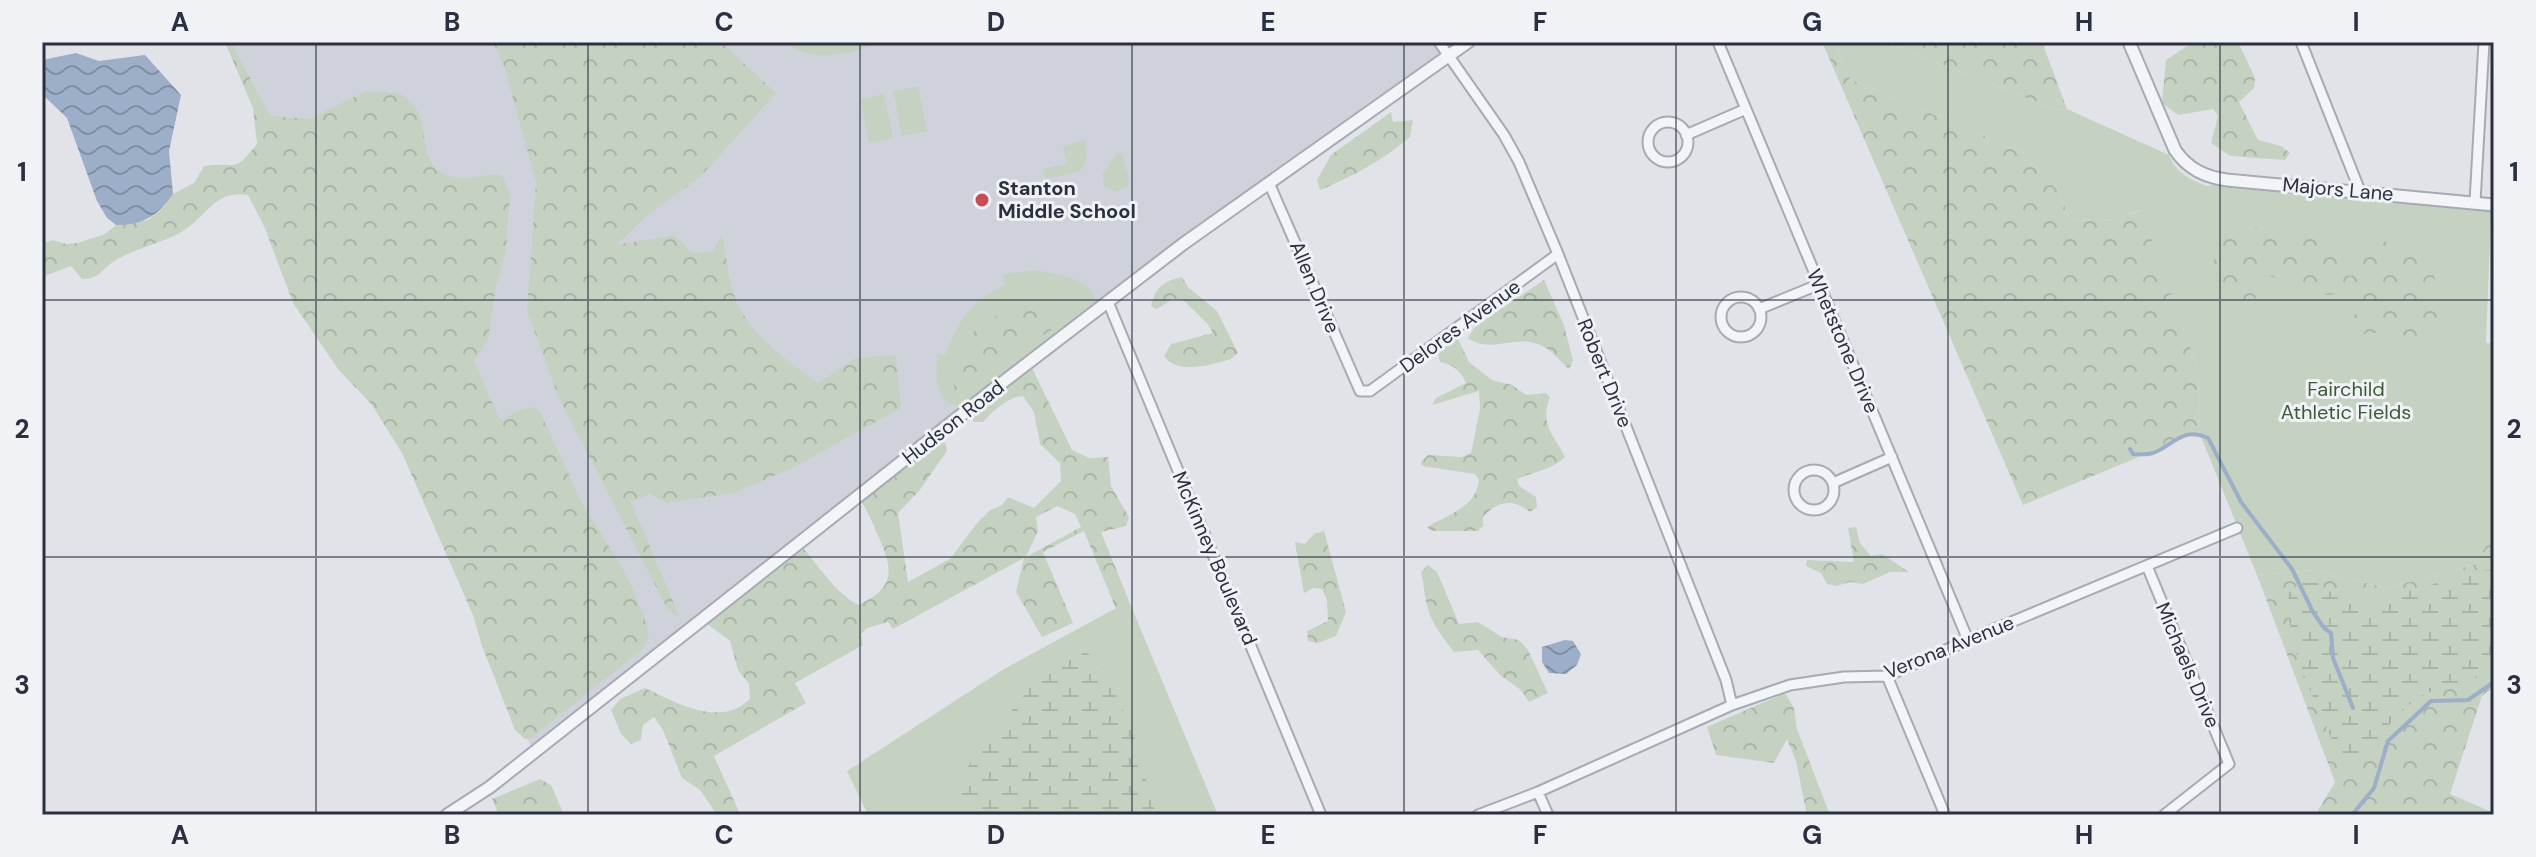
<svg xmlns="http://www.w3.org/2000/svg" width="2536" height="857" viewBox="0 0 2536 857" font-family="'DM Sans',sans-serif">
  <defs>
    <pattern id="forest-crowns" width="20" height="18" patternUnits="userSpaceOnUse" patternTransform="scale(2)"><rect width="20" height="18" fill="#c5d2c2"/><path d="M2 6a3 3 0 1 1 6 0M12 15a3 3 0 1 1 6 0" fill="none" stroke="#a9b5a8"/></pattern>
    <pattern id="wetland-marsh" width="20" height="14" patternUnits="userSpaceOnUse" patternTransform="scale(2)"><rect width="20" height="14" fill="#c5d2c2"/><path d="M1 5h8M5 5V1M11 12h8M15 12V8" fill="none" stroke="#a9b5a8"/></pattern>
    <pattern id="water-waves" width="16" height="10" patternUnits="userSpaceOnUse" patternTransform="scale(2)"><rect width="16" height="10" fill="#9daec8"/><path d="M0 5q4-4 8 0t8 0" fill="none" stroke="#808ea4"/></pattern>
  </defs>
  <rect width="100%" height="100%" fill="#e1e3e9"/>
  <path fill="#cfd2db" d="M 225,42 L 1467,42 L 1269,183 L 532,749 Z"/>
  <path fill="#c5d2c2" d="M 783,42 L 881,42 C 848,55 814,64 783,42 Z
    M 1834,42 L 1885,42 L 2057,110 L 2067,109 L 2169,155 C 2176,173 2191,180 2207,186 L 2213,185 L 2458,207 L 2491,212 L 2486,343 L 2494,344 L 2494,533 L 2474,565 L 2386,588 L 2314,570 L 2257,575 L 2199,432 L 2198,369 L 2140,210 L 2118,219 L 2071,221 L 2058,191 L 2022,152 L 1850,79 Z
    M 918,86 L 927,131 L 902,136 L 893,91 Z
    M 884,94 L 893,138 L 869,143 L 860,99 Z
    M 1085,140 L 1087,158 L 1080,171 L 1047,179 L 1044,176 L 1043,169 L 1067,164 L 1063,146 Z
    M 1117,153 L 1122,154 L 1129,179 L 1127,186 L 1115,192 L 1103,185 L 1103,173 Z
    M 1035,270 C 1055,274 1090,277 1096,301 L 963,405 C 936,409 934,375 938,355 L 946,355 C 956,321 974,300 1005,284 L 1003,274 Z
    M 1129,601 L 1218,815 L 868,815 L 847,771 L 1004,669 Z"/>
  <path fill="url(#forest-crowns)" fill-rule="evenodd" d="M 225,42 L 231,42 L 270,116 L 309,119 L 367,91 C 379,95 391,88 402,95 C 438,114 410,169 454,177 C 468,180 484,175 497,174 L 502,175 L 510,194 L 506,251 L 495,291 L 488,340 L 474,361 L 499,418 L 504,419 L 519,410 L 533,407 L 540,412 L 582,503 L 627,576 L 644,616 L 649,636 L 643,649 L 531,738 L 525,739 L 515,730 L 482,646 L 473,615 L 402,453 L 372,405 L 338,369 L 293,303 L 264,226 L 248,195 C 216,190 208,214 186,229 C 168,242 134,248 113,262 C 100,271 99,279 82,279 L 71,266 L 42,277 L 42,243 L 53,240 L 66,244 L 77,243 L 105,234 L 116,225 L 148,220 L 163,208 L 173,194 L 194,183 L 204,166 C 239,161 232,175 257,144 L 253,108 Z
    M 493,42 L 721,42 L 776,93 L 700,177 L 649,214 L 616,245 L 673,235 L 693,253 L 713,252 L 722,234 C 727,259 729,293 743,314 C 761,342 791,364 818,383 L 856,358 L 896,355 L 901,408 L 792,468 L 734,493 L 666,503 L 650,494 L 631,502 L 680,618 L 668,610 L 558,396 L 527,311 L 536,182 L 504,66 Z
    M 1822,42 L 1834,42 L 1850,79 L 2022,152 L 2058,191 L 2071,221 L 2118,219 L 2141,210 L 2198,369 L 2199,432 L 2023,505 Z
    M 1885,42 L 2042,42 L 2067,109 L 2057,110 Z
    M 2193,42 L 2238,42 L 2255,78 L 2254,88 L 2239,102 L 2258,140 L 2281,146 L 2290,153 L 2285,160 L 2230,156 L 2211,143 L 2218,116 L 2213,109 L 2178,115 L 2162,103 L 2166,60 Z
    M 1391,112 L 1393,122 L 1413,120 L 1410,137 C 1382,161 1353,176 1320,190 L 1317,180 L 1331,155 Z
    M 2262,226 L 2319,233 L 2337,252 L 2350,278 L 2370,240 L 2381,237 C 2396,254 2398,242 2414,247 C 2441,256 2435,305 2441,326 L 2433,336 C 2410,338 2400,334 2379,333 C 2362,333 2350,336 2333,330 L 2356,314 L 2360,305 L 2354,293 L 2312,296 L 2255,268 L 2248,272 L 2256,298 L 2240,310 C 2222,295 2210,277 2215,254 C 2216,248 2219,241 2224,237 C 2235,230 2249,229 2262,226 Z
    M 1182,277 L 1188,287 L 1217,311 L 1238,353 L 1231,359 C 1212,365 1177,375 1164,356 L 1171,344 L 1213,333 L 1207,323 L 1182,299 L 1173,299 L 1157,309 L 1151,306 C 1155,288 1163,281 1182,277 Z
    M 1544,280 L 1564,325 L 1573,361 L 1569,369 C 1558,360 1552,349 1538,344 C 1515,335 1489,354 1468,338 L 1474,328 L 1492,315 Z
    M 1041,299 L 1060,316 L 1058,325 L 955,398 C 955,388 952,376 953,366 C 958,330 1010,307 1041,299 Z
    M 1453,339 L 1458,339 L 1469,362 L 1492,380 L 1512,385 L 1526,395 L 1546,393 L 1550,397 C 1539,424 1554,435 1565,457 C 1554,469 1533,472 1517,479 L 1519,486 L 1536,497 L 1537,507 L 1530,512 C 1513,498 1497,501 1483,517 L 1483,526 L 1478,531 L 1432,531 L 1427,527 C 1448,514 1476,508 1479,480 L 1475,474 L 1422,466 L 1421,462 L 1428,455 L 1462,457 L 1471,453 L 1480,409 L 1479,391 L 1432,405 L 1436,398 L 1466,383 C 1460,370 1454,365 1440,362 L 1438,354 Z
    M 1032,368 L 1072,450 L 1089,458 L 1108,457 L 1111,486 L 1129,517 L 1126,526 L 1101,532 L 1129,601 L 1116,609 L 1084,531 L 1043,552 L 1073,623 L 1042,637 L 1016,592 L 1024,558 L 893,629 L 888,622 L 867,628 L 861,634 L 863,645 L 795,683 L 806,703 L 714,756 L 739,812 L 735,815 L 717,815 L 700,790 L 682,778 L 663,730 L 654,717 L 643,725 L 641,740 L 631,744 L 621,734 L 611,710 L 620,699 L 645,688 C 677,703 720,728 750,699 L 749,684 L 738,670 L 730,641 L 707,624 L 804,549 C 821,569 834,591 858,605 C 892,590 895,573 880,540 C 874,526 869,514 861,501 L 944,437 L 947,451 L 919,491 L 898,513 L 908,582 L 950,559 L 977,523 L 990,510 L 1002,505 L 1008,497 L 1034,508 L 1061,481 L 1060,463 L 1040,444 L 1034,412 L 1023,396 C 1007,397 993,411 983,422 L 974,422 L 970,417 ZM 1057,506 L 1075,514 L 1081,527 L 1026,557 L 1038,531 L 1036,517 Z
    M 1856,527 L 1860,543 L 1871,556 L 1882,554 L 1909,572 L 1890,572 L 1863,584 L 1850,582 L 1836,586 L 1827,584 L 1821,573 L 1806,566 L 1807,560 L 1854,562 L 1848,528 Z
    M 1324,531 L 1346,612 L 1336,636 L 1318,643 L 1308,641 L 1307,631 L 1328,621 L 1327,600 L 1322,589 L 1313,588 L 1304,593 L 1295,542 L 1305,544 L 1314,534 Z
    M 2494,533 L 2494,686 L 2482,696 L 2450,794 L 2494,813 L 2494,815 L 2315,815 L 2335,782 L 2257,575 L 2314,570 L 2386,588 L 2474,565 Z
    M 1428,565 L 1437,572 L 1459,624 L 1478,622 L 1502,637 L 1519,640 L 1528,650 L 1548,693 L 1529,702 L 1521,690 L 1500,675 L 1478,650 L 1454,652 C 1444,639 1430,622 1427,605 C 1424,594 1424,584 1421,572 Z
    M 1785,693 L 1794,708 L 1797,729 L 1830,815 L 1807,815 L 1796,761 L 1787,739 L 1774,763 L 1716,755 L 1707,727 Z
    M 540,779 L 551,785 L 564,815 L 499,815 L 492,799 Z"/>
  <path fill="url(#wetland-marsh)" d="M 2494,570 L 2494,665 C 2468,686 2442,683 2419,698 C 2396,712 2380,739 2362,758 C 2348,758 2343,754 2334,744 C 2315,700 2283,641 2289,593 L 2300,583 L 2317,583 L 2337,596 L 2367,603 L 2479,571 Z
    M 1083,650 L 1099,661 L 1132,729 L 1156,815 L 960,815 L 961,779 L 980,746 L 1019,702 L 1053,657 Z"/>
  <path fill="url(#water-waves)" d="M 76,53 L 99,61 L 145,55 L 181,95 L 169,151 L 173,194 C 158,216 143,225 116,225 L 107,218 L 97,201 L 67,118 L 42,94 L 42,60 Z
    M 1565,640 L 1573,641 L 1581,654 L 1577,665 L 1566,674 L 1549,673 L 1542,662 L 1542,647 Z"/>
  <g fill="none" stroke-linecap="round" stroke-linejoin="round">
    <path stroke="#9daec8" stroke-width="4" d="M 2130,449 L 2133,454 C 2141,454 2147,455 2153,453 C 2174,445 2183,426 2208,438 L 2241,502 L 2292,569 L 2313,612 L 2324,628 L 2331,633 L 2333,658 L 2353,708
      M 2352,815 L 2374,788 L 2388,741 L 2431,701 L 2468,700 L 2494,682"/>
    <g stroke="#a6aab3" stroke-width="13">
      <path id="minor" d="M 1439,42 L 1504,135 L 1519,162 L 1558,254 L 1679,561 L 1726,680 L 1732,705
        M 1718,42 L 1968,640
        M 2301,42 L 2360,191
        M1648 142a20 20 0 1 1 40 0a20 20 0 1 1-40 0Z
        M 1686,135 L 1746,109
        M 1269,183 L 1360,391 L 1370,391 L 1558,254
        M 2475,202 L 2484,42
        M1721 317a20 20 0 1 1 40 0a20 20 0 1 1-40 0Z
        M 1108,302 L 1321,815
        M 1759,309 L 1820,284
        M1794 490a20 20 0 1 1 40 0a20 20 0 1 1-40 0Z
        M 1833,483 L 1892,457
        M 2147,566 L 2229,764 L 2164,815
        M 1887,676 L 1945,815
        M 1538,792 L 1548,815
        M 1478,815 L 1538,792 L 1732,705 L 1790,685 L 1844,677 L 1887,676 L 1968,640 L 2237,528"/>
    </g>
    <g stroke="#a6aab3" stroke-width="15">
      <path id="tertiary" d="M 2129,42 L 2175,150 C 2188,169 2205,177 2227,180 L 2494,205
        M 447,815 L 490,787 L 994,389 L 1183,244 L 1468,42"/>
    </g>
    <use href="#minor" stroke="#f3f4f7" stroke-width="9"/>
    <use href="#tertiary" stroke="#f3f4f7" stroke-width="11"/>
  </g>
  <path fill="none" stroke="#2a3040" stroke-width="2" stroke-opacity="0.55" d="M 316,42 L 316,815M 588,42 L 588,815M 860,42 L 860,815M 1132,42 L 1132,815M 1404,42 L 1404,815M 1676,42 L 1676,815M 1948,42 L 1948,815M 2220,42 L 2220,815M 42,300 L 2494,300M 42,557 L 2494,557"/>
  <circle fill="#c94b54" stroke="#f0f2f6" stroke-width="3" cx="982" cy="200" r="8"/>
  <g text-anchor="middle" stroke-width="6" stroke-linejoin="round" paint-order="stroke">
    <g font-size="20" font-weight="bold" fill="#2a3040" stroke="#f0f2f6" text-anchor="start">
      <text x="998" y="195">Stanton<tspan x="998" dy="23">Middle School</tspan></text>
    </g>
    <g font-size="20" fill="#2a3040" stroke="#f0f2f6">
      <text transform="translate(2338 189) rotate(5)" y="7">Majors Lane</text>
      <text transform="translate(1315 287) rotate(67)" y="7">Allen Drive</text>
      <text transform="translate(1460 326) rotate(-36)" y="7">Delores Avenue</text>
      <text transform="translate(1843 341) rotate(67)" y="7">Whetstone Drive</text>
      <text transform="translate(1605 373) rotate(68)" y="7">Robert Drive</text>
      <text transform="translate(953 422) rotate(-38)" y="7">Hudson Road</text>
      <text transform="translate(1215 558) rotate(67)" y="7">McKinney Boulevard</text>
      <text transform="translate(1949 647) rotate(-22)" y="7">Verona Avenue</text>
      <text transform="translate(2188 665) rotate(67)" y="7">Michaels Drive</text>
    </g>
    <g font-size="20" fill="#3c5b38" stroke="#f0f2f6">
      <text x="2346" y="396">Fairchild<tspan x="2346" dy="23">Athletic Fields</tspan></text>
    </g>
  </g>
  <rect width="2536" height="857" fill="none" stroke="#f0f2f6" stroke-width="88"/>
  <rect x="44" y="44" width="2448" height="769" fill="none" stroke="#2a3040" stroke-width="3"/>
  <g font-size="26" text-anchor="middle" font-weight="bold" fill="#2a3040">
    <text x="180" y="31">A</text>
    <text x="452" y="31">B</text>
    <text x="724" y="31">C</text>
    <text x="996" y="31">D</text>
    <text x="1268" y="31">E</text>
    <text x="1540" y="31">F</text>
    <text x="1812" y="31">G</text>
    <text x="2084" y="31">H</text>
    <text x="2356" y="31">I</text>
    <text x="22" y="181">1</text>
    <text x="2514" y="181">1</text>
    <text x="22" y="438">2</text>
    <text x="2514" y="438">2</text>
    <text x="22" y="694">3</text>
    <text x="2514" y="694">3</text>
    <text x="180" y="844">A</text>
    <text x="452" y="844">B</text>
    <text x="724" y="844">C</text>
    <text x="996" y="844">D</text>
    <text x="1268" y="844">E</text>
    <text x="1540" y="844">F</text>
    <text x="1812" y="844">G</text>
    <text x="2084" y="844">H</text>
    <text x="2356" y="844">I</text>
  </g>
</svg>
